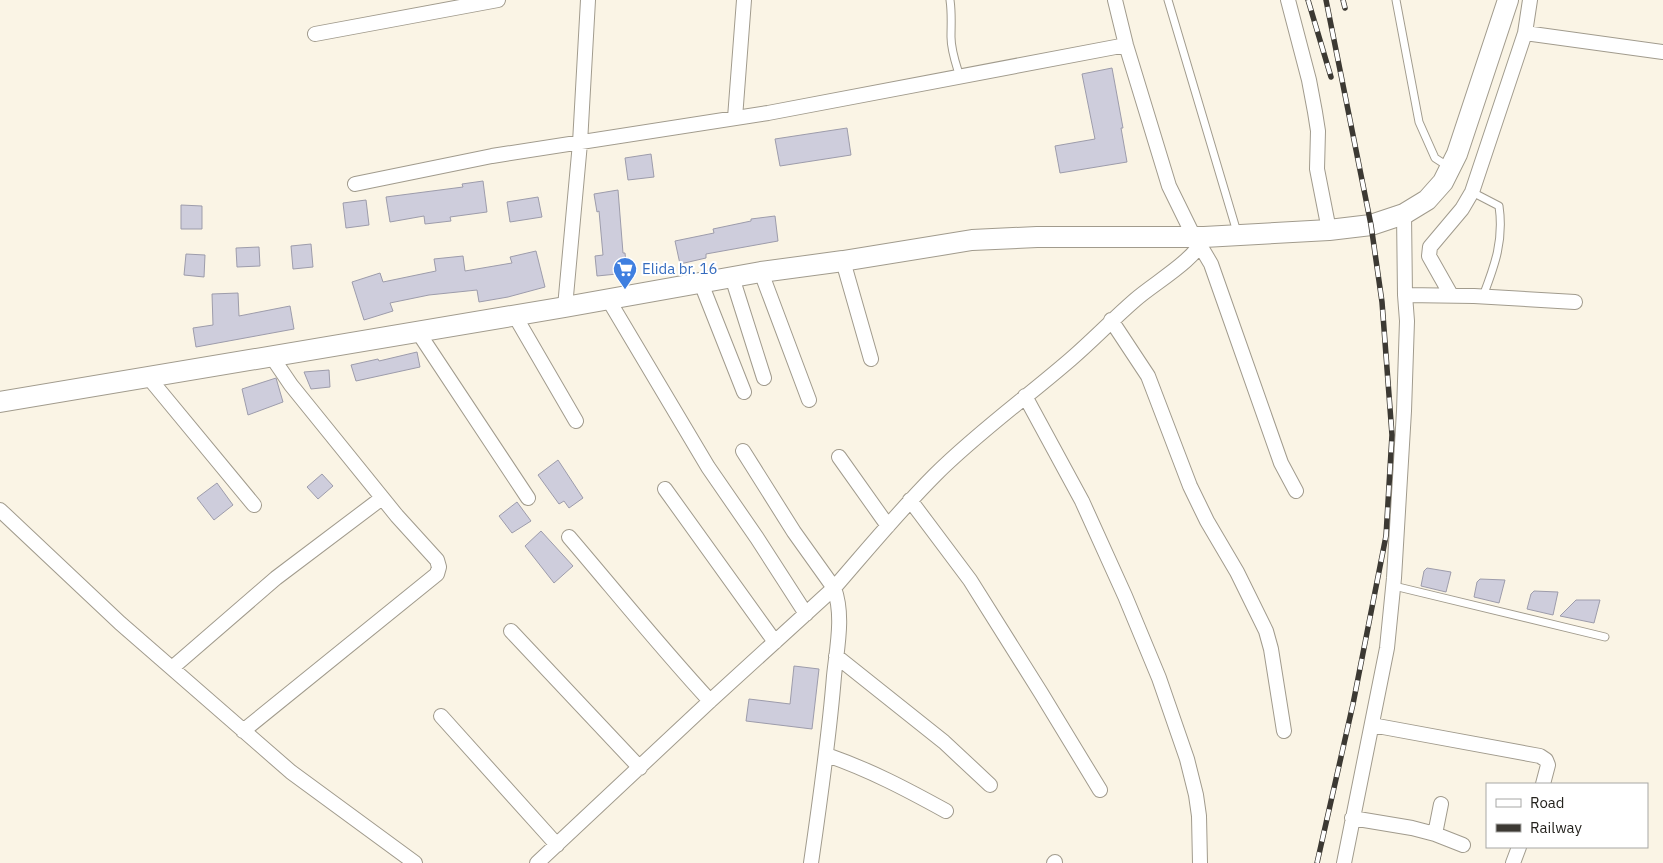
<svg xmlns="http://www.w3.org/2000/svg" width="1663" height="863" viewBox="0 0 1663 863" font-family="'IBM Plex Sans',sans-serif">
  <rect width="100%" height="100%" fill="#faf4e5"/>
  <path fill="#cecddc" stroke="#9d9cab" d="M 1112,68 L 1123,128 L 1121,128 L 1127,162 L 1060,173 L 1055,146 L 1095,139 L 1082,74 Z
    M 847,128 L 851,155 L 780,166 L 775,139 Z
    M 651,154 L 654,177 L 628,180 L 625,158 Z
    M 483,181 L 487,212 L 450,217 L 451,221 L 425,224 L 424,216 L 390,222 L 386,197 L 463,187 L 462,184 Z
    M 618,190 L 623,253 L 625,253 L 627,273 L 597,276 L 595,256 L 603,255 L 599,211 L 597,212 L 594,194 Z
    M 538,197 L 542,217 L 510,222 L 507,202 Z
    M 366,200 L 369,225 L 346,228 L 343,203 Z
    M 181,205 L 202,206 L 202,229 L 181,229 Z
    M 775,216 L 778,241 L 706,254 L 706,258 L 680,264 L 675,241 L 714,233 L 713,229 L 751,221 L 751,219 Z
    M 311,244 L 313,267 L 293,269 L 291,246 Z
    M 259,247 L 260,266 L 237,267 L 236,248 Z
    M 536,251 L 545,287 L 508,297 L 479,302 L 477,290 L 429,295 L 390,303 L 393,311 L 364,320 L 352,282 L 380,273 L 383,282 L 436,271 L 434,259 L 463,256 L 465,271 L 512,263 L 510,257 Z
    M 186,254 L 205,255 L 204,277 L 184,275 Z
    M 238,293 L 239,316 L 290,306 L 294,329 L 196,347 L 193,328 L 213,325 L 212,294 Z
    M 417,352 L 420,367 L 356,381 L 351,365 L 378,359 L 379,361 Z
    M 329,370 L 330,387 L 311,389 L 304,372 Z
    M 276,378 L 283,402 L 248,415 L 242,389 Z
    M 558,460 L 583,498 L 569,508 L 564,501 L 559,504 L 538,475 Z
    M 322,474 L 333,486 L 318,499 L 307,487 Z
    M 217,483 L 233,505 L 214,520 L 197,498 Z
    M 517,502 L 531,521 L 512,533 L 499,516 Z
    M 541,531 L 573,566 L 554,583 L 525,546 Z
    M 1427,568 L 1451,572 L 1446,592 L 1421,586 L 1424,571 Z
    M 1480,579 L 1505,580 L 1499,603 L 1474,597 L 1477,582 Z
    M 1534,591 L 1558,592 L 1553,615 L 1527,609 L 1531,594 Z
    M 1576,600 L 1600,600 L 1594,623 L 1560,616 Z
    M 794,666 L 819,669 L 812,729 L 746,721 L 749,699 L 790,704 Z"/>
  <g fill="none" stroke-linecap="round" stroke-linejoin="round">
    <g stroke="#a19b8d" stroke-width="9">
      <path id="service" d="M 950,0 C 952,14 951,24 951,37 C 951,51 956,64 960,77
        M 1168,0 L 1237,232
        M 1396,0 L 1419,122 L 1435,158 L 1449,167
        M 1472,192 L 1499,206 C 1504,240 1495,265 1483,296
        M 1394,586 L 1605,637"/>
    </g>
    <g stroke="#a19b8d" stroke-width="16">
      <path id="minor" d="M 1115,0 L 1126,45 L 1169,186 L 1194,237
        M 1288,0 L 1309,80 L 1315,112 L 1318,131 L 1317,169 L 1329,230
        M 1525,33 L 1663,52
        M 315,34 L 498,0
        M 735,118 L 744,0
        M 355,184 L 492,156 L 768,113 L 1126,45
        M 1201,247 L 1211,264 L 1281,463 L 1296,491
        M 843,261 L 871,359
        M 761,272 L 809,400
        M 732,277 L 764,378
        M 701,283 L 744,392
        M 1405,295 L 1474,296 L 1575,302
        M 1451,295 L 1429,256 L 1430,247 L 1462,209 L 1472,192 L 1525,33 L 1530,0
        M 608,299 L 708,467 L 757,538 L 806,614
        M 565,307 L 580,143 L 588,0
        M 515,316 L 576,421
        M 1111,320 L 1148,376 L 1190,486 L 1207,521 L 1237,572 L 1266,631 L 1271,649 L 1284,731
        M 418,332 L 528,498
        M 149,378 L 254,505
        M 1025,396 L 1082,501 L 1125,596 L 1159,678 L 1187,759 L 1196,795 L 1199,816 L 1200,863
        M 839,457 L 888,526
        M 665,489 L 775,642
        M 910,500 L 970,580 L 1041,693 L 1100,790
        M 0,510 L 120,623 L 291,772 L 415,863
        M 569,537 C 616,592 661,648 710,701
        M 511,631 L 640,768
        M 836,656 L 944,742 L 990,785
        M 172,668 L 276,578 L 382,498
        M 441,716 L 557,845
        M 1372,725 L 1540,756 L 1546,760 L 1548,765 L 1543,784
        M 243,731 L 437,574 L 439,567 L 437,560 L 397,516 L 291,385 L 272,357
        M 827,755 C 870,770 906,789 946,811
        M 1352,818 L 1412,828 L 1435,834 L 1463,845
        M 1435,834 L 1441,804
        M 537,863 L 710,701 L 834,588 L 794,532 L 743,451
        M 811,863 C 820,801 829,739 834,676 C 837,647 844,615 834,588 C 867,550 899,511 935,475 C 977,433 1026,398 1071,359 C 1093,340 1113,319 1135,300 C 1154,283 1196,260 1204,237
        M 1054,863 L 1055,862
        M 1344,863 L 1387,648 L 1394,578 L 1404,411 L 1407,321 L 1405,295 L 1404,214
        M 1513,863 L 1519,847"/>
    </g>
    <g stroke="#a19b8d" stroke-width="22">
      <path id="secondary" d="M 0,402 L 565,307 L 761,272 L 843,261 L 972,240 L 1037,237 L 1204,237 L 1329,230 L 1371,225 L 1404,214 L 1427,200 L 1443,182 L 1457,154 L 1508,0"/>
    </g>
    <use href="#service" stroke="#fff" stroke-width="7"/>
    <use href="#minor" stroke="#fff" stroke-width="14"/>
    <use href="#secondary" stroke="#fff" stroke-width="20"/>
    <g stroke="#3c3933" stroke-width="5.5">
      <path id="rail" d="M 1308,0 L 1331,77
        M 1343,0 L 1345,8
        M 1317,863 L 1353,704 L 1386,536 L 1392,435 L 1382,302 L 1371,225 L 1326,0"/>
    </g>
    <use href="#rail" stroke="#fff" stroke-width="4" stroke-dasharray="11" stroke-linecap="butt"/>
  </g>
  <defs>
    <g id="supermarket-pin" transform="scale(1.25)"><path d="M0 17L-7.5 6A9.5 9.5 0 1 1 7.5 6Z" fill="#3f7fe0" stroke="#fff"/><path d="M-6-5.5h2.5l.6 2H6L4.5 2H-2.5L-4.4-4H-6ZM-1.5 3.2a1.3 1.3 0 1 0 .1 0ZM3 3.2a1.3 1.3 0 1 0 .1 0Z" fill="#fff"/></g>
  </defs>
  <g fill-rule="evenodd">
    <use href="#supermarket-pin" x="625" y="269"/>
  </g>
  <g text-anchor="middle" stroke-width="4" stroke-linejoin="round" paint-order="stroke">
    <g font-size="15" fill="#366cbe" stroke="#fff" text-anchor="start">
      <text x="642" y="274">Elida br. 16</text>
    </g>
  </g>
  <rect x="1486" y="783" width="162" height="65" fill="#ffffff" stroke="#a7a7a5"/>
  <rect x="1496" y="799" width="25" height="8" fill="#ffffff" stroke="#a7a7a5"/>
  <text x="1530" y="808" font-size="15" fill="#24221d">Road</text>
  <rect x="1496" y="824" width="25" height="8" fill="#3c3933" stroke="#a7a7a5"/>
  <text x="1530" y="833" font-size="15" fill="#24221d">Railway</text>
</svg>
